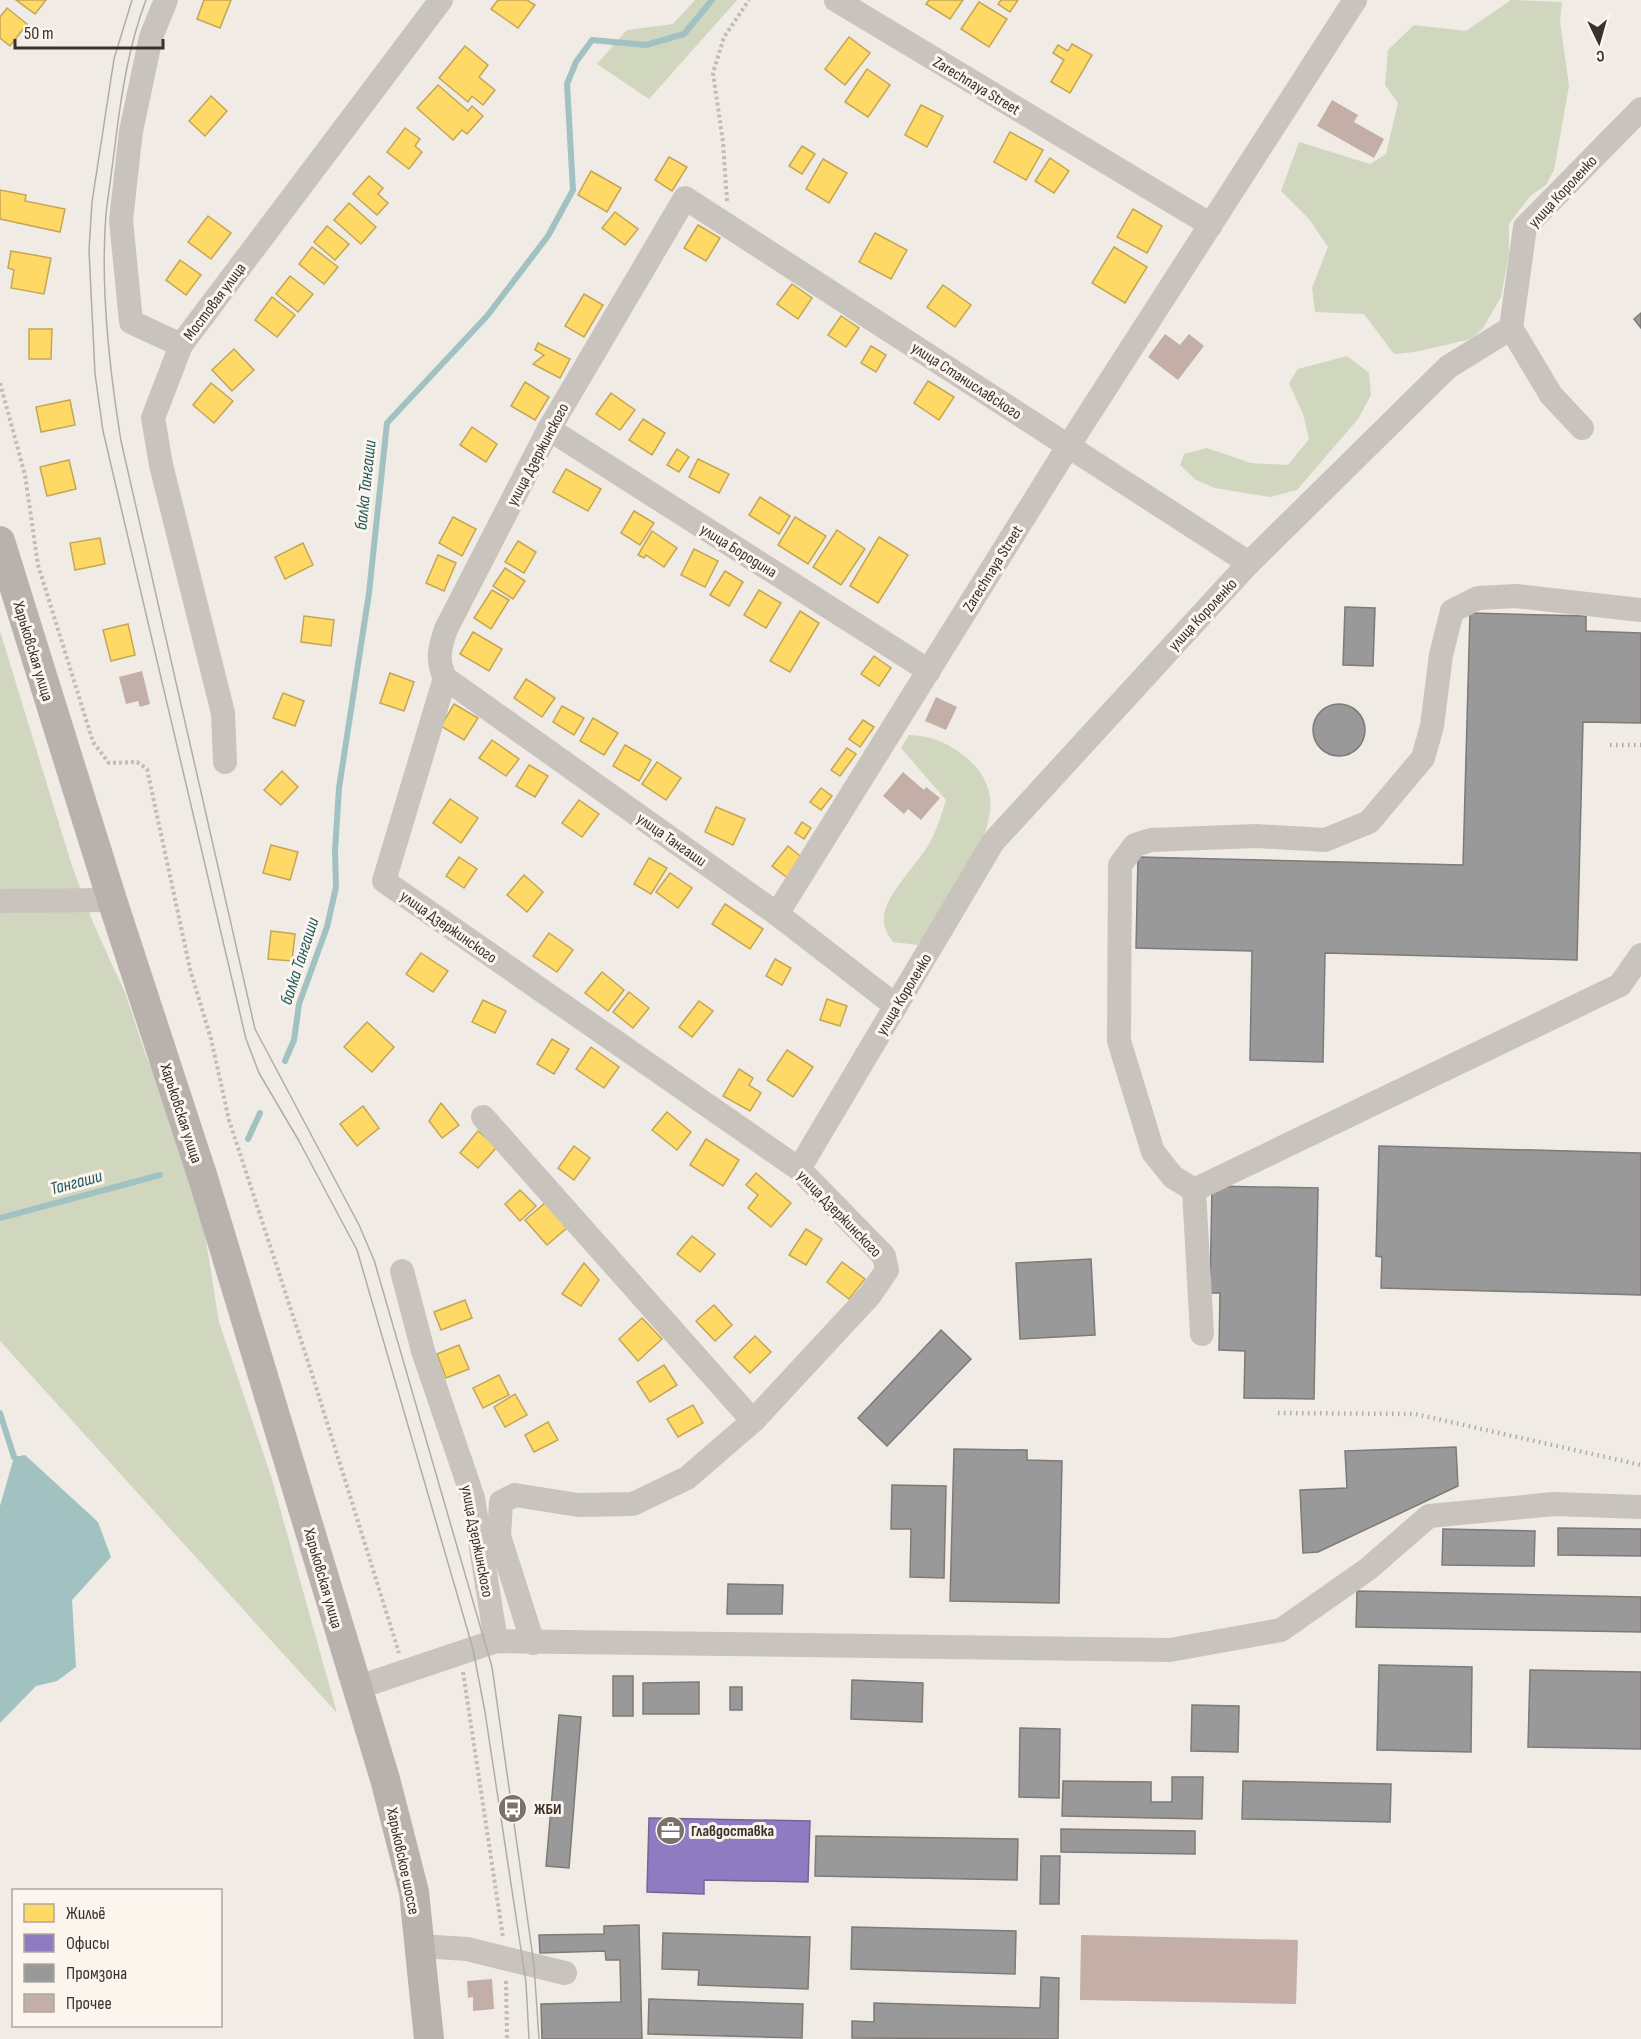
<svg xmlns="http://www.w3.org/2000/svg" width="1641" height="2039" viewBox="0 0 1641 2039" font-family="'Sofia Sans Condensed',sans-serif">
<rect width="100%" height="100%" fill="#f0ebe5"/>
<g fill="#d1d6bf">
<polygon points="695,0 737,0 649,99 597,64 627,30 673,24"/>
<polygon points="1511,0 1562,2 1560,22 1569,86 1554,170 1546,185 1530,196 1509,224 1509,254 1501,297 1483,328 1471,339 1415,352 1394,354 1364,314 1315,312 1312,288 1328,247 1309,219 1281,191 1299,142 1370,164 1386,154 1398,103 1385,85 1388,50 1414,25 1466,31"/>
<polygon points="1347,356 1369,373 1371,395 1358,419 1297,490 1270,497 1215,488 1196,480 1180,465 1184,454 1207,448 1251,463 1288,465 1309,439 1303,414 1289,383 1298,369"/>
<polygon points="0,631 72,866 94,925 126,995 146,1056 165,1100 202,1216 219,1322 271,1476 337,1713 0,1341"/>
<path d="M909,735C931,735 951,744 968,759C1011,797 983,843 958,882C945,903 932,924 918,945L893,942C887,933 883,927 884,916C885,896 918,863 929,844C937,830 941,816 946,800L901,748Z"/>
</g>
<polygon fill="#a1c2c1" points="25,1455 98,1522 111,1557 72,1600 76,1667 57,1681 36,1686 0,1723 0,1506 14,1457"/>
<g fill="#ffd966" stroke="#c4a654" stroke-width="1.5">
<polygon points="16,0 46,0 35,14"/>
<polygon points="204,0 231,0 220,28 197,19"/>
<polygon points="498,0 527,0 535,5 518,28 491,9"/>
<polygon points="929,0 963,0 950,19 926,4"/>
<polygon points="1001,0 1018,0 1010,12 998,4"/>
<polygon points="979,2 1007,19 989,47 961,29"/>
<polygon points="7,8 27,24 10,46 0,38 0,17"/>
<polygon points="849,37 870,53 845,85 825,69"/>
<polygon points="1072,44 1092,55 1070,93 1051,82 1064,60 1053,53 1058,45 1068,51"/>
<polygon points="465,46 488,65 479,77 495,90 483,105 472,96 468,102 439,78"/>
<polygon points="867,69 890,85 868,117 845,102"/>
<polygon points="438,85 468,111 472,106 483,116 467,134 462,130 453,140 417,108"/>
<polygon points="211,96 227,111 205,136 189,121"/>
<polygon points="921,105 943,116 927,147 905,135"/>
<polygon points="405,128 420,139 415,146 422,152 409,169 387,152"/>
<polygon points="1010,132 1043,150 1026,180 994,162"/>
<polygon points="802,146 815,154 802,174 789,166"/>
<polygon points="669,157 687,167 672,191 655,180"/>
<polygon points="1050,158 1069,171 1054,193 1035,181"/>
<polygon points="823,159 847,173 829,203 806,189"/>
<polygon points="591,171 621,188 607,212 578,195"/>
<polygon points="369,176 383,188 378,194 388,203 377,215 353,194"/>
<polygon points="0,190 26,195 25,201 65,209 60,232 0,219"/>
<polygon points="349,203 376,227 361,244 334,220"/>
<polygon points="1133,209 1162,226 1147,253 1117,237"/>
<polygon points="615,212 638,229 625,245 602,228"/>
<polygon points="208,216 231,233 211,259 188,242"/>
<polygon points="698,225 720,238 706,261 684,248"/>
<polygon points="327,226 349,244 335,260 314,242"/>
<polygon points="875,233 907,250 891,279 859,262"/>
<polygon points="312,247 338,267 324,284 299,264"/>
<polygon points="1114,247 1147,267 1125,303 1092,283"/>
<polygon points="11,251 51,258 44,294 11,288 14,270 8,268"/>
<polygon points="180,260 201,275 186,295 166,280"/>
<polygon points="290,276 313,294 298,312 276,294"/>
<polygon points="792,284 812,298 798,319 777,304"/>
<polygon points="943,285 971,305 955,327 927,307"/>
<polygon points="584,294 603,305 584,337 565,326"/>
<polygon points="272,297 295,315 277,337 255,320"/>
<polygon points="841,316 859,328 846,347 828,335"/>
<polygon points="29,329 52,329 51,359 29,359"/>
<polygon points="538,343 570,359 560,378 533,364 544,355 535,350"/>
<polygon points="871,346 886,355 876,372 861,363"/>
<polygon points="234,349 254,370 232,391 212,370"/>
<polygon points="928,381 954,397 939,420 914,403"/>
<polygon points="525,382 549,397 535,420 511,406"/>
<polygon points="211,383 233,401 214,423 193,405"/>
<polygon points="611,393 635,410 620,430 596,414"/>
<polygon points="70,400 75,425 41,432 36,407"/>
<polygon points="643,419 665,433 652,455 629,440"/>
<polygon points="472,427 497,444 486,462 460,445"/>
<polygon points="677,449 689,457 679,472 667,465"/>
<polygon points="698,459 729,474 719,493 689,477"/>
<polygon points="69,460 76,489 47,496 40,467"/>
<polygon points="566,469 601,489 588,511 553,492"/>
<polygon points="760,497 790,516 779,534 749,515"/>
<polygon points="634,511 654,523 640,545 621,533"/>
<polygon points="453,517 476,529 462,556 439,543"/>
<polygon points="795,517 826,536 808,564 778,545"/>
<polygon points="837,530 865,549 841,585 813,567"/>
<polygon points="652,531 677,548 664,567 646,555 644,558 638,555"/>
<polygon points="879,537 908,555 878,603 850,586"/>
<polygon points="100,538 105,564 75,570 70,543"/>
<polygon points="518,541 536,552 524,573 505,562"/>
<polygon points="303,543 313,565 285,579 275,557"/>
<polygon points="694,549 718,561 705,587 681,575"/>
<polygon points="438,555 456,563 444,591 426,583"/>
<polygon points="505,568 525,581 513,599 493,586"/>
<polygon points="725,571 743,582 729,606 710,595"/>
<polygon points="492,590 509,600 491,629 474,618"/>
<polygon points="759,590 781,603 766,628 744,615"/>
<polygon points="800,611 819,623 790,672 770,661"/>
<polygon points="304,616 334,620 331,646 301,642"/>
<polygon points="128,624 135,655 111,661 103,630"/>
<polygon points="473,632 502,649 489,671 460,654"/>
<polygon points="874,656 891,668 879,686 861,674"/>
<polygon points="390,673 414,682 404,711 380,703"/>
<polygon points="526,679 555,698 542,717 514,698"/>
<polygon points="283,693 304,701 295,726 273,718"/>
<polygon points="454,704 478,718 464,740 441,726"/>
<polygon points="562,706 584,718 574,735 553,722"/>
<polygon points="593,718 618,733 604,755 580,741"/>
<polygon points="863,720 874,727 860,747 849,739"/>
<polygon points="492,740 519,759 506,776 479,758"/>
<polygon points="625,745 651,760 639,781 613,766"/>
<polygon points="847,748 856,754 840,776 831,770"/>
<polygon points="657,762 681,778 666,800 642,784"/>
<polygon points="529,765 548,776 535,797 516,786"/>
<polygon points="282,771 298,787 281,805 264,790"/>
<polygon points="821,788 832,796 821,810 810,802"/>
<polygon points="450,799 478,818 461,843 433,823"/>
<polygon points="579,800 599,814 582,837 562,823"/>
<polygon points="716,807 745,819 733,845 705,832"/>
<polygon points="802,822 811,828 804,839 795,833"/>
<polygon points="271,845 298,852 290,880 263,873"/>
<polygon points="788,846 805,860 789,879 772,866"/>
<polygon points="459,857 477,869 464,888 446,876"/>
<polygon points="649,858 667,868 651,894 634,884"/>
<polygon points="670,873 692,888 678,908 656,892"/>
<polygon points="524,875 543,892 527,912 507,895"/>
<polygon points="725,904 763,929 750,949 712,924"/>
<polygon points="271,931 295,934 292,961 268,959"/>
<polygon points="549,933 573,950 557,972 533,956"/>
<polygon points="421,953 448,971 433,992 406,974"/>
<polygon points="775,959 791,968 782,985 766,976"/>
<polygon points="602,972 624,990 608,1011 585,993"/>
<polygon points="629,992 649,1008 633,1028 613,1012"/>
<polygon points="827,999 847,1006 840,1026 820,1020"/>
<polygon points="483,1000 506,1011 495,1033 472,1022"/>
<polygon points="699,1001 713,1011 692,1037 679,1027"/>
<polygon points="367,1022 394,1047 372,1072 344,1047"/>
<polygon points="552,1039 569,1049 554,1074 537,1064"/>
<polygon points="591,1047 619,1067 604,1088 576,1069"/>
<polygon points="787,1050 813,1067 793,1097 767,1080"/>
<polygon points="739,1069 753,1078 749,1085 761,1093 750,1111 723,1096"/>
<polygon points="441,1103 459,1125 442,1138 429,1121"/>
<polygon points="363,1106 379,1128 357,1146 340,1124"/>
<polygon points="667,1112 691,1132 677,1150 652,1130"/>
<polygon points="478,1131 497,1147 478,1168 460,1153"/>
<polygon points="706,1139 739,1160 723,1186 690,1165"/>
<polygon points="574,1146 590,1158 574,1180 558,1168"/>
<polygon points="756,1173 791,1203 771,1227 748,1208 758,1195 746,1185"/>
<polygon points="520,1190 536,1206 520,1221 505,1204"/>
<polygon points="545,1203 567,1228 547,1245 525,1220"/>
<polygon points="806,1229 822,1239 806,1265 789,1255"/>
<polygon points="692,1236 715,1254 700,1272 677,1254"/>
<polygon points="842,1262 865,1279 849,1299 827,1282"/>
<polygon points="584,1263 599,1280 581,1306 562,1294"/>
<polygon points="465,1300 472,1318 441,1330 434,1312"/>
<polygon points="714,1305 732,1325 715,1341 696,1321"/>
<polygon points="642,1318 662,1339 638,1361 619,1339"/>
<polygon points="755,1336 771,1352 750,1373 734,1357"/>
<polygon points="459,1345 469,1369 446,1378 437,1354"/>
<polygon points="664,1365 677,1385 650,1402 637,1382"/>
<polygon points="499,1375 509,1395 483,1408 473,1388"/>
<polygon points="515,1394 527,1415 505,1427 494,1407"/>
<polygon points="693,1405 703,1423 678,1437 667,1419"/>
<polygon points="548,1422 558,1440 534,1452 525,1435"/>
</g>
<polygon fill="#8e7cc3" stroke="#756595" stroke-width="1.5" points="649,1818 810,1821 808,1882 704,1880 704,1894 647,1892"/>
<g fill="#999" stroke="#7d7a78" stroke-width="1.5">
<polygon points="1641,313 1641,328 1634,319"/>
<polygon points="1345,607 1375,608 1373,666 1343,665"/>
<polygon points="1470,613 1586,616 1586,631 1641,633 1641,723 1583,722 1577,960 1325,953 1323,1062 1250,1060 1252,951 1136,948 1138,857 1463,865"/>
<circle cx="1339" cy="730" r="26"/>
<polygon points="1379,1146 1641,1153 1641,1295 1381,1288 1382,1257 1376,1256"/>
<polygon points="1212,1186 1318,1188 1314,1399 1244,1398 1245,1351 1219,1350 1220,1293 1210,1293"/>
<polygon points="1091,1259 1095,1335 1020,1339 1016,1263"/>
<polygon points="941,1330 971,1359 887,1446 858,1418"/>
<polygon points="1456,1447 1458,1486 1318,1552 1303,1553 1300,1490 1347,1488 1345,1451"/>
<polygon points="954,1449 1027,1450 1027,1460 1062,1461 1059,1603 950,1601"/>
<polygon points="892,1485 946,1486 944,1578 910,1577 911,1529 891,1529"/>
<polygon points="1558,1528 1641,1529 1641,1556 1558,1555"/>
<polygon points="1443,1529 1535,1531 1534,1566 1442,1565"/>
<polygon points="728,1584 783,1585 782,1614 727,1614"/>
<polygon points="1357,1591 1641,1597 1641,1632 1356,1627"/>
<polygon points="1379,1665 1472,1667 1471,1752 1377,1750"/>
<polygon points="1530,1670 1641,1672 1641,1749 1528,1747"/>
<rect x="613" y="1676" width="20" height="40"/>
<polygon points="852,1680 923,1683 922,1722 851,1719"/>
<polygon points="699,1682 699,1714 643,1714 643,1683"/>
<rect x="730" y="1687" width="12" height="23"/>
<polygon points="1192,1705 1239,1706 1238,1752 1191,1751"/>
<polygon points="559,1715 581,1717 569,1868 546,1866"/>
<polygon points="1020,1728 1060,1729 1059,1798 1019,1797"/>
<polygon points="1172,1777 1203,1777 1202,1819 1062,1816 1063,1781 1151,1782 1151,1802 1172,1802"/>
<polygon points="1243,1781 1391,1784 1390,1822 1242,1819"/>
<polygon points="1061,1829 1195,1831 1195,1854 1061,1852"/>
<polygon points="816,1836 1018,1839 1017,1880 815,1876"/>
<polygon points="1041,1856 1060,1856 1059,1904 1040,1904"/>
<polygon points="639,1925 642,2039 542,2039 541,2004 621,2002 620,1960 606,1960 605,1951 540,1953 539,1935 604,1934 604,1926"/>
<polygon points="852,1927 1016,1931 1015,1974 851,1969"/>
<polygon points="663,1933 810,1937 808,1989 698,1985 699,1970 662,1969"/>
<polygon points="1041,1977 1059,1978 1058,2039 852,2038 852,2021 874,2022 874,2003 1040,2008"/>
<polygon points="649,1999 803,2004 802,2038 648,2034"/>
</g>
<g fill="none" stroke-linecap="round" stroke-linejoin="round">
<g stroke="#a1c2c1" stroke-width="6">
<polyline points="285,1061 294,1040 299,1004 327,927 336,887 335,851 339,788 369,593 387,423 487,316 548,236 573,190 567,84 576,62 592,40 646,45 684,34 712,0"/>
<polyline points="248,1139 260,1113"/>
<polyline points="0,1218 160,1175"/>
<polyline points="0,1413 14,1457"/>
</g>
</g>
<g fill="#c3afa7">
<polygon points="1332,100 1358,115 1354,122 1384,139 1374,158 1317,126"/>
<polygon points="1165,334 1180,345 1189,334 1204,346 1178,380 1148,357"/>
<polygon points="142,671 150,704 140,707 138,701 126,704 119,677"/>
<polygon points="936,697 957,707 946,730 925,721"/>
<polygon points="903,772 924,790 926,787 940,798 921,820 908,809 904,814 883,796"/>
<polygon points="1081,1935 1298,1940 1296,2004 1080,2000"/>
<polygon points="492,1979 494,2009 473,2011 473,1997 468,1998 467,1981"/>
</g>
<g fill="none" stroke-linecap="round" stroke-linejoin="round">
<g stroke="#c2bbb6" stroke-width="4" stroke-dasharray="3 3" stroke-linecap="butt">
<polyline points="727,201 723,142 713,73 724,37 749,0"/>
<polyline points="0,383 25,475 38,565 93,742 109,763 137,762 147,769 190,969 211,1039 229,1120 311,1371 399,1653"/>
<polyline points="463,1672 503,1937"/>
<polyline points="506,1981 507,2039"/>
</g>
<g stroke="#c9c3be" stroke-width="24">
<polyline points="166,0 151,37 131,131 121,220 131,322 181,345"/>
<polyline points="836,0 1211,225"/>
<polyline points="1511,328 1551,395 1582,428"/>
<polyline points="549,429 929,671"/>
<polyline points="445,678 777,914 896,1006"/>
<polyline points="225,762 223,713 161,465 153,418 181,345 441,0"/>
<polyline points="0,901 112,900"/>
<polyline points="777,914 1069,445 1355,0"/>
<polyline points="483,1117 753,1421"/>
<polyline points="799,1169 993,842 1249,563 1448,367 1511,328 1525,227 1641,109"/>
<polyline points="1194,1190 1173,1177 1153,1152 1119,1041 1120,865 1135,845 1151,840 1256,836 1325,840 1369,822 1423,758 1432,726 1441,655 1452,611 1478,598 1516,596 1641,610"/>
<polyline points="402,1271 423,1351 473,1498 496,1641"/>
<polyline points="1202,1334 1194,1190 1620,985 1641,955"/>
<path d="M533,1643L499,1536L501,1502L515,1495L578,1505L633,1504L687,1478L753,1421L870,1295L887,1270L884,1256L799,1169L384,881L445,678C436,659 440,647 446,629L549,429L685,198L1249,563"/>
<polyline points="356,1688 496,1641 1170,1650 1281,1630 1368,1569 1429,1516 1554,1504 1641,1507"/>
<polyline points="420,1946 467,1949 565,1973"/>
</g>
<polyline stroke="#b8b1ad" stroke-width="30" points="0,541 112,900 204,1181 385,1779 414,1892 429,2039"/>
<g stroke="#b1aca8" stroke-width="1.5">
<polyline points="132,0 114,59 92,202 89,250 95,374 103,431 246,1039 259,1073 299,1141 357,1250 473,1649 485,1712 526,1983 529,2039"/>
<path d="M146,0C129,45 122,90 116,137C113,163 109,188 106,214C100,288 109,367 121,441L255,1029L359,1225L374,1260L492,1667L534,1965L539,2039"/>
</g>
<g stroke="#b1aca8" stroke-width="4.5" stroke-dasharray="1.5 4.5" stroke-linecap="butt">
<polyline points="1610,745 1641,745"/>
<polyline points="1278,1413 1415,1414 1641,1465"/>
</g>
</g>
<defs>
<symbol id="bus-disc" viewBox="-11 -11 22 22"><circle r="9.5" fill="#7a716c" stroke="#fbf5ee"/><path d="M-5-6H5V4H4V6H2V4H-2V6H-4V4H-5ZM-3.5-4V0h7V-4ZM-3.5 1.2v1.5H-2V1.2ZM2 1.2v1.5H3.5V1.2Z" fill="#fff"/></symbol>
<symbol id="office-disc" viewBox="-11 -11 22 22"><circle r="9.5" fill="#7a716c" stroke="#fbf5ee"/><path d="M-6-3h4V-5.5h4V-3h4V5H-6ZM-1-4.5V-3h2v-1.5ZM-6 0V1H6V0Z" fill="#fff"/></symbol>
</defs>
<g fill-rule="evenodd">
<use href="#bus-disc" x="496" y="1792" width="33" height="33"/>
<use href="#office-disc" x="654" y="1814" width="33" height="33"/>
</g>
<g text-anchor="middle" stroke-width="6" stroke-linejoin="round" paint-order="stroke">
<g font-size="16" fill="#3b302b" stroke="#fbf5ee">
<text transform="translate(977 85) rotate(31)" y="6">Zarechnaya Street</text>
<text transform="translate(1562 191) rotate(-47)" y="6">улица Короленко</text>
<text transform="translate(214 301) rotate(-53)" y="6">Мостовая улица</text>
<text transform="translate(967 380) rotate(33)" y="6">улица Станиславского</text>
<text transform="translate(537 454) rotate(-62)" y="6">улица Дзержинского</text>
<text transform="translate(739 550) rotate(32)" y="6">улица Бородина</text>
<text transform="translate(992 568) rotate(-58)" y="6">Zarechnaya Street</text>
<text transform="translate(1202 614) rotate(-47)" y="6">улица Короленко</text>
<text transform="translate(34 651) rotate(73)" y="6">Харьковская улица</text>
<text transform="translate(672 839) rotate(35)" y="6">улица Тангаши</text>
<text transform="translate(449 926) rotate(35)" y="6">улица Дзержинского</text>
<text transform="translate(903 994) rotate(-59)" y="6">улица Короленко</text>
<text transform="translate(182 1113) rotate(72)" y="6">Харьковская улица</text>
<text transform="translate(840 1213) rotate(46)" y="6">улица Дзержинского</text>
<text transform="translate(478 1541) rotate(79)" y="6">улица Дзержинского</text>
<text transform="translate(324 1578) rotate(74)" y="6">Харьковская улица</text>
<text transform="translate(404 1861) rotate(78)" y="6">Харьковское шоссе</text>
</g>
<g font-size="16" font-weight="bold" fill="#3b302b" stroke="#fbf5ee" text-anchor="start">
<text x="534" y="1814">ЖБИ</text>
<text x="691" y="1836">Главдоставка</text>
</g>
<g font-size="18" font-style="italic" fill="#1f5a5e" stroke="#fbf5ee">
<text transform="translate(365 485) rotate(-84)" y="6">балка Тангаши</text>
<text transform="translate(299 961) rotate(-72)" y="6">балка Тангаши</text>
<text transform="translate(76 1182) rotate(-15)" y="6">Тангаши</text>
</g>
</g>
<rect x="12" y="1889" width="210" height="138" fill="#fbf5ee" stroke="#aea6a0" stroke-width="1.5"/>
<rect x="24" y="1904" width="30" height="18" fill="#ffd966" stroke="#aea6a0" stroke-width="1.5"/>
<text x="66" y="1919" font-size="18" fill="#3b302b">Жильё</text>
<rect x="24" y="1934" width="30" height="18" fill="#8e7cc3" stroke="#aea6a0" stroke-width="1.5"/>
<text x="66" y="1949" font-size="18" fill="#3b302b">Офисы</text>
<rect x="24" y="1964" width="30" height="18" fill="#999999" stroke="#aea6a0" stroke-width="1.5"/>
<text x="66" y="1979" font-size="18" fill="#3b302b">Промзона</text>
<rect x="24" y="1994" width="30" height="18" fill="#c3afa7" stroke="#aea6a0" stroke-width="1.5"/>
<text x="66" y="2009" font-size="18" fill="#3b302b">Прочее</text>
<g transform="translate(1599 42) rotate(175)" stroke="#fbf5ee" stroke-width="4.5" paint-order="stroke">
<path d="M0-4.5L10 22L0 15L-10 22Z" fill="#3b302b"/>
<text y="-9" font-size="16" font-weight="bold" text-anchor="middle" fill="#3b302b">С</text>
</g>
<path d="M15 39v9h148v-9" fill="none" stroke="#3b302b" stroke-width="3"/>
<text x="24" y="39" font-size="18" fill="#3b302b" stroke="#fbf5ee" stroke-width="4.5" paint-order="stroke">50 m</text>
</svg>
